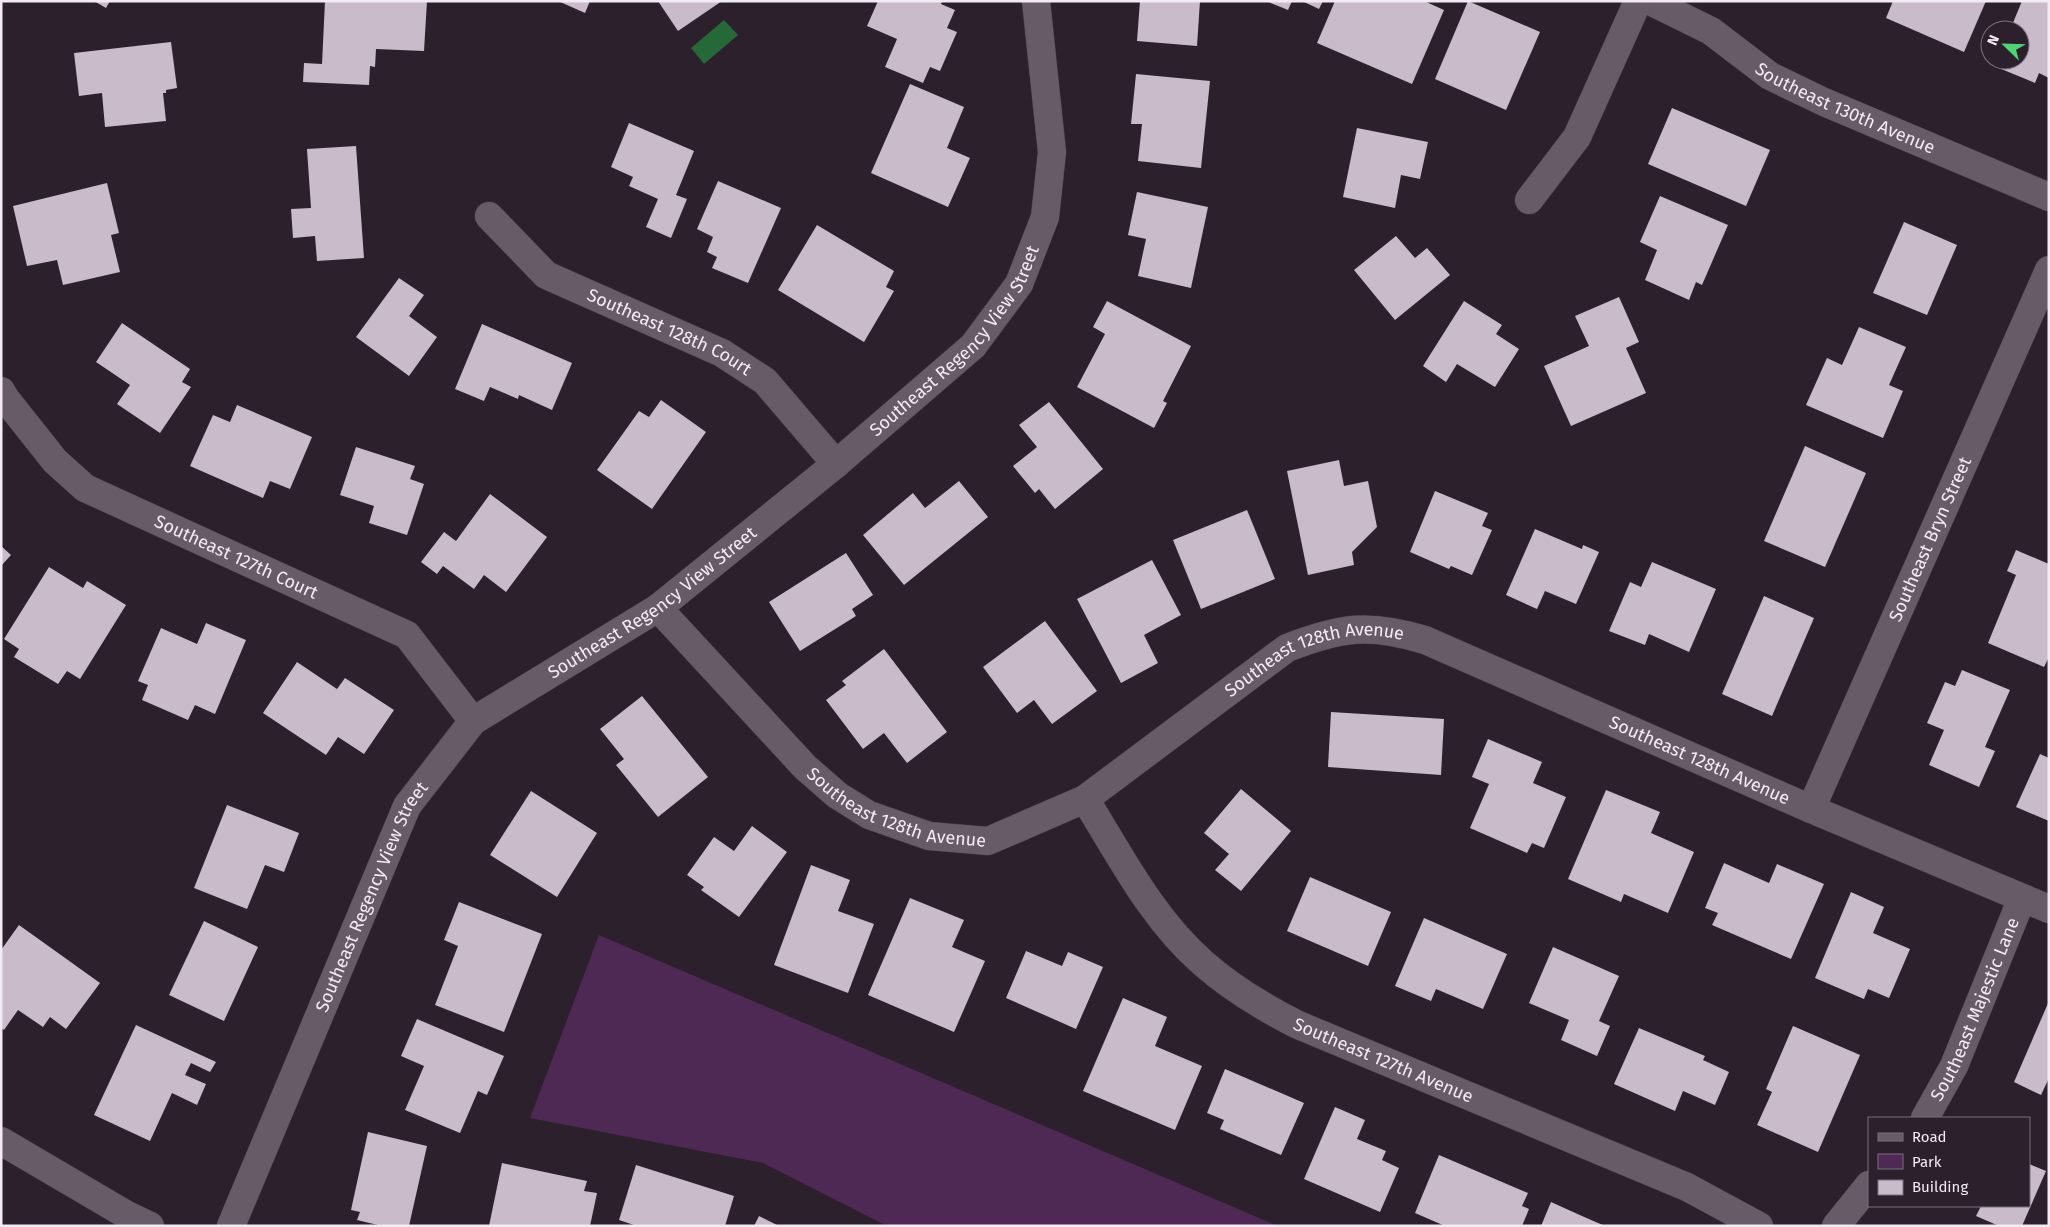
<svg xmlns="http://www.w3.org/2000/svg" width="2050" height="1227" viewBox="0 0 2050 1227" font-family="'Fira Sans',sans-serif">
<rect width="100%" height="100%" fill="#2b202c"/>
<polygon fill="#4e2954" points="599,935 1278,1226 887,1226 763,1163 530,1118"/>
<polygon fill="#266938" points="724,20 738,35 704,64 691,48"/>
<g fill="#c9bbca">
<polygon points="94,1 110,1 106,8"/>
<polygon points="325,1 427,1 424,51 376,49 375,67 370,66 369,85 303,82 304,63 322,64"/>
<polygon points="558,1 590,1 585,13"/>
<polygon points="658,1 722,1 678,31"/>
<polygon points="878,1 942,1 941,4 955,10 947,28 957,32 940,71 930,67 923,83 885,67 897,39 867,26"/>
<polygon points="1140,1 1200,1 1197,46 1137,41"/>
<polygon points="1266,1 1292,1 1288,10"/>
<polygon points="1302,1 1323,1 1319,9"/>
<polygon points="1335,1 1424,1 1444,10 1412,84 1317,43"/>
<polygon points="1468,1 1540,32 1506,110 1435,79"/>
<polygon points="1893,1 1986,1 1964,52 1886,18"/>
<polygon points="2022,1 2049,1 2049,78 2039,73 2035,83 1994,66 1997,60 2020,60 2020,30 2010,30"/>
<polygon points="171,42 177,88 166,90 166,93 163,93 166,121 105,127 102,93 79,96 74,53"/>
<polygon points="1136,74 1210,81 1201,168 1138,161 1142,124 1131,124"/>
<polygon points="910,84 964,107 947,148 970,158 948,207 871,173"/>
<polygon points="1672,108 1770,150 1746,206 1648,164"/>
<polygon points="629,123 694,151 676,195 687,199 671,238 646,227 658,199 629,186 633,177 611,167"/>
<polygon points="1357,128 1428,142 1420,179 1401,175 1395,208 1343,197"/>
<polygon points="356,146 364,258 317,261 315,236 293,238 291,209 311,208 307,149"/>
<polygon points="718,181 781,208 748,283 712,268 717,257 707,252 713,237 697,229"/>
<polygon points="107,183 119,233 111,235 120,272 63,285 57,260 27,266 13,206"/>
<polygon points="1137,192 1208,207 1191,288 1138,276 1146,239 1128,235"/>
<polygon points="1660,196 1728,225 1702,285 1696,282 1689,300 1645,280 1657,250 1640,242"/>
<polygon points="1904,222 1957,245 1927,315 1873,293"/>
<polygon points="817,225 894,271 886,287 894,291 864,342 778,290"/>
<polygon points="1396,236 1415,258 1427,248 1450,275 1395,320 1354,270"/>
<polygon points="399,278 424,295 409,316 437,337 409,376 356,337"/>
<polygon points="1619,297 1639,342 1626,348 1646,393 1571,426 1544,366 1589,346 1575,316"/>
<polygon points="1107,301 1191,346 1163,401 1167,403 1154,428 1077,387 1105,334 1093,327"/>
<polygon points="1464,301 1502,325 1496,334 1519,349 1495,387 1457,364 1446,382 1423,366"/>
<polygon points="122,323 190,369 182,382 191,387 160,433 117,404 130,385 96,362"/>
<polygon points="482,324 572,363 552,410 519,395 518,399 490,387 484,401 455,389"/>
<polygon points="1859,327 1906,347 1889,385 1903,391 1883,438 1806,405 1827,358 1842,365"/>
<polygon points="661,400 706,432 652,509 597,470 639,411 649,417"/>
<polygon points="1049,402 1103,469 1055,509 1039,489 1035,493 1013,466 1037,447 1019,425"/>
<polygon points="237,405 312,437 290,489 270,481 263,498 190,466 213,415 230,422"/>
<polygon points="1805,446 1866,473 1825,567 1764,541"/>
<polygon points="356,447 415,466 410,479 424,484 407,535 369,523 374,506 340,495"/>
<polygon points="1339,460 1344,486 1368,481 1377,527 1352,552 1354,565 1308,575 1287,471"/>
<polygon points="959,481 988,517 904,585 863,535 913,493 925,508"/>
<polygon points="1435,491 1488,513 1482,526 1492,530 1472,575 1451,566 1449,569 1410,552"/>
<polygon points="490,494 547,537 506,592 484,575 474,589 443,566 437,574 421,562 444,532 456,541"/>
<polygon points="1247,510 1275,579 1201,609 1173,540"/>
<polygon points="1535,529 1582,549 1583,545 1599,552 1576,604 1545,591 1537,609 1506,595"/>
<polygon points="1,546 11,555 1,566"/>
<polygon points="2016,550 2049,564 2049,657 2044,667 1988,643 2016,575 2007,571"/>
<polygon points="846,553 873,595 852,609 856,616 800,651 769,602"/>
<polygon points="1152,560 1181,615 1144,635 1158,663 1121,683 1077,599"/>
<polygon points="1652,562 1716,589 1689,652 1649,634 1645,645 1609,631 1630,582 1641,587"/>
<polygon points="49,567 83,588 87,581 126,605 80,679 67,671 58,684 14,657 19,649 4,639"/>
<polygon points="1764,596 1814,618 1772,716 1722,694"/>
<polygon points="1045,621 1097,691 1052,724 1034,700 1017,713 983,667"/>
<polygon points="206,623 246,640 215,714 195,705 188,720 142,700 148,685 138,681 161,628 197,644"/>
<polygon points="884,649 947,732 907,763 884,733 863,749 826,700 846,685 842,681"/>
<polygon points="297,662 337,689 345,678 394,710 364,754 338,737 326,755 263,713"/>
<polygon points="1962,670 2010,690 1985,747 1995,751 1979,787 1929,765 1944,730 1927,723 1945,682 1955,686"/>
<polygon points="642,696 708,777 658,817 616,765 624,759 600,729"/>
<polygon points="1331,712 1444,719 1441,775 1328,767"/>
<polygon points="1488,739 1542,762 1533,783 1566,797 1544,848 1532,843 1527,853 1470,828 1489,784 1472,777"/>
<polygon points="2040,754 2049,758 2049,821 2016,807"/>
<polygon points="1241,789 1291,831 1241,891 1215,870 1229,854 1204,833"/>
<polygon points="1606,790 1660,812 1651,833 1694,852 1668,913 1624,894 1621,902 1568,879"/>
<polygon points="531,791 597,833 557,897 490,855"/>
<polygon points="227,805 299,833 284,872 265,865 247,909 194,888"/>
<polygon points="752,826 787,852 739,917 701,890 704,887 687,875 714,837 734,851"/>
<polygon points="1724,863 1769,883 1777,864 1824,884 1791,959 1712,925 1718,913 1705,908"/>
<polygon points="811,865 850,880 838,911 874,924 848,993 774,965"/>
<polygon points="1310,877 1391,912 1368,966 1287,931"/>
<polygon points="1851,892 1884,907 1873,933 1910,949 1889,998 1868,989 1864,999 1815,978"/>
<polygon points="910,898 964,920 952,947 985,961 954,1032 868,995"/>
<polygon points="459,902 542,934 504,1032 435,1005 458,946 444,940"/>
<polygon points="1424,918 1507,954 1483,1009 1436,989 1431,1001 1395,986"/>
<polygon points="204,921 258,947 224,1021 169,995"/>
<polygon points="19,925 100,983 66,1029 50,1017 43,1027 18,1010 4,1030 1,1028 1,950"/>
<polygon points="1553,947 1619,976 1599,1021 1610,1026 1597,1056 1561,1040 1569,1020 1529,1003"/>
<polygon points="1026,951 1062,966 1068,952 1103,967 1076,1029 1006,998"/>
<polygon points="1123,998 1167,1017 1155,1046 1202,1066 1175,1130 1083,1091"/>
<polygon points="2049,1001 2049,1078 2041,1095 2014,1082"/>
<polygon points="417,1019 504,1056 487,1095 478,1091 460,1133 405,1110 424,1066 401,1056"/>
<polygon points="136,1025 216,1062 210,1072 191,1063 185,1075 206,1084 197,1105 172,1093 150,1141 94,1115"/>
<polygon points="1793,1026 1860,1055 1818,1152 1757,1125 1772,1092 1766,1089"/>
<polygon points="1639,1028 1705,1056 1703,1060 1729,1072 1715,1105 1683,1091 1675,1111 1614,1084"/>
<polygon points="1225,1069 1304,1103 1281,1155 1220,1129 1224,1120 1207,1113"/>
<polygon points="1335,1107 1365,1120 1357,1139 1386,1151 1382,1160 1399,1168 1380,1212 1304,1179"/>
<polygon points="368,1132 427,1146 409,1226 382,1226 357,1220 360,1212 351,1210"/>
<polygon points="1439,1155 1528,1193 1522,1206 1529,1209 1522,1226 1445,1226 1415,1213"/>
<polygon points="502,1163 587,1181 584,1191 597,1193 590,1226 489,1226"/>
<polygon points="2029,1164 2046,1171 2022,1226 1999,1226 1976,1216 1981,1206 2029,1206"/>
<polygon points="636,1165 734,1196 725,1226 637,1226 619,1220"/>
<polygon points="1551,1202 1582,1216 1605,1226 1541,1226"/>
<polygon points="759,1216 779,1226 754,1226"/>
</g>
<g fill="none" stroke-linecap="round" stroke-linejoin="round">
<defs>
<g id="minor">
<path id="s1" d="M1650,1L1711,31L1770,76L1824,102L2049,197"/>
<polyline points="1529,200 1577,137 1638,1"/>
<path id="s2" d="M489,216L546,275L722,353L765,381L836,464"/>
<path id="s3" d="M1,391L5,398L55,461L85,488L407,635L473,721"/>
<path id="s4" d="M658,608L805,767L837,795L869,815L929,836L988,841L1085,799L1287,648C1341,627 1369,623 1425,640L1811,809L2049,909"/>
<path id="s5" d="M1085,799C1120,855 1152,919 1203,963C1231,988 1263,1007 1296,1024L1687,1187L1759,1226"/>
<path id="s6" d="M1811,809L2049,270"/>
<path id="s7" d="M1925,1118L1954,1066L2022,898"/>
<polyline points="1,1141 127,1215 150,1226"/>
<path id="s8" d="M231,1226L407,806L473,721L658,608L836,464L973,346L1019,284L1045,217L1052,152L1036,1"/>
<polyline points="1836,1226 1869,1185"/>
</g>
</defs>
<use href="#minor" stroke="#443c45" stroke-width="29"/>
<use href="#minor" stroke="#675b68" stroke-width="28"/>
</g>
<g text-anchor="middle" stroke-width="5" stroke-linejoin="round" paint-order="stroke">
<g font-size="18" fill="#f2ebf3" stroke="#2b202c">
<text dy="6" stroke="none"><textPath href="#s1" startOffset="224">Southeast 130th Avenue</textPath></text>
<text dy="6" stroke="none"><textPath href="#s2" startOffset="218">Southeast 128th Court</textPath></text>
<text dy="6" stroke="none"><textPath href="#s8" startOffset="1182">Southeast Regency View Street</textPath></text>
<text dy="6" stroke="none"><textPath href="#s6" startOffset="295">Southeast Bryn Street</textPath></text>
<text dy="6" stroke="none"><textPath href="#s3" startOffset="295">Southeast 127th Court</textPath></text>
<text dy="6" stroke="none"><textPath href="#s8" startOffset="778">Southeast Regency View Street</textPath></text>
<text dy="6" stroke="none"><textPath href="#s4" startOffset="800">Southeast 128th Avenue</textPath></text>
<text dy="6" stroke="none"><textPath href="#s4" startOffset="1219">Southeast 128th Avenue</textPath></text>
<text dy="6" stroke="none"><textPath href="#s4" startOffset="320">Southeast 128th Avenue</textPath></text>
<text dy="6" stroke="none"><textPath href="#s8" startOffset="358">Southeast Regency View Street</textPath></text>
<text dy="6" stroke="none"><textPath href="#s7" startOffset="120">Southeast Majestic Lane</textPath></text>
<text dy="6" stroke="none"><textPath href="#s5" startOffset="409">Southeast 127th Avenue</textPath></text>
</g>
</g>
<rect width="2050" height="1227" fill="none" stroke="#f2ebf3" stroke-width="5"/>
<rect x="1868" y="1117" width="162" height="90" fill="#2b202c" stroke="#7b717c"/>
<rect x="1878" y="1133" width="25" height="8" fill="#675b68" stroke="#7b717c"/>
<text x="1912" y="1142" font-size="15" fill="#f2ebf3">Road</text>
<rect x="1878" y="1154" width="25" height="15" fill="#4e2954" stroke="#7b717c"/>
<text x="1912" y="1167" font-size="15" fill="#f2ebf3">Park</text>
<rect x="1878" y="1180" width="25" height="15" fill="#c9bbca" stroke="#7b717c"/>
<text x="1912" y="1192" font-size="15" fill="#f2ebf3">Building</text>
<g transform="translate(2005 45) rotate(293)"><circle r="24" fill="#2b202c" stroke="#7b717c"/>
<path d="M0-4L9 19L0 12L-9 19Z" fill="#4ed675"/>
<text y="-8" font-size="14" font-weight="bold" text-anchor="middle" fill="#f2ebf3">N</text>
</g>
</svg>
